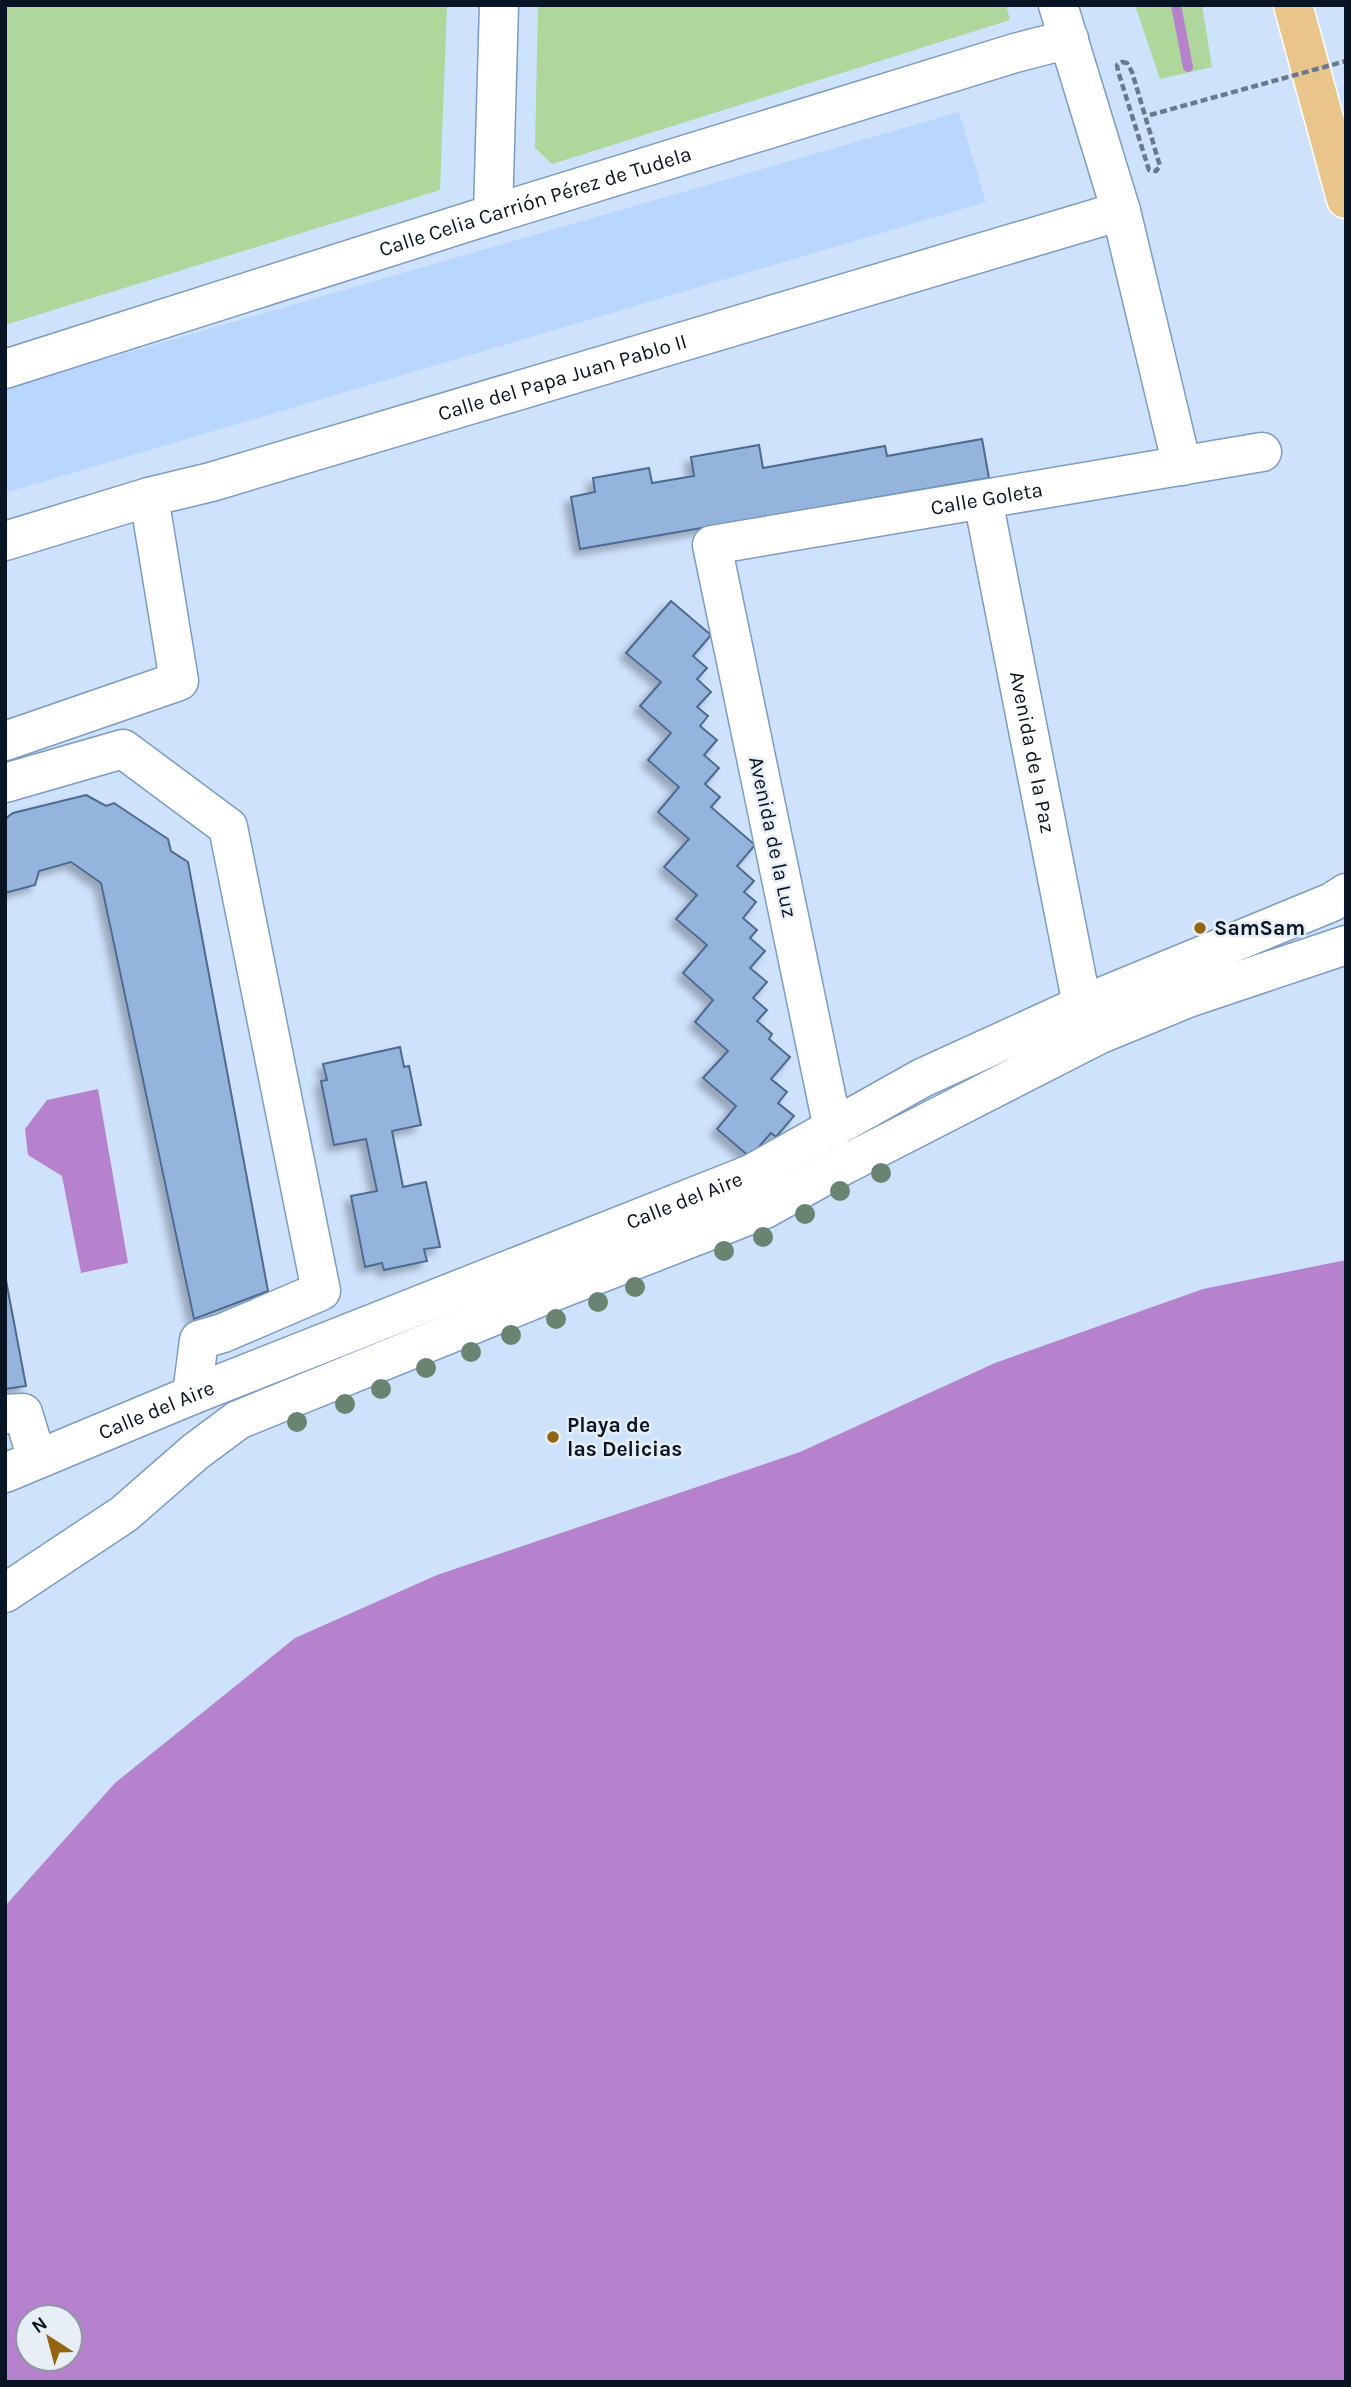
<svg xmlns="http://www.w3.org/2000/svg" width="1351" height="2387" viewBox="0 0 1351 2387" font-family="Karla,sans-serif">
<defs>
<filter id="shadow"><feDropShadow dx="-6" dy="6" stdDeviation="3.5" flood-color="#0004"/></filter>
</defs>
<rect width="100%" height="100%" fill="#cee2fc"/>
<polygon fill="#b9d7fe" points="959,112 986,202 5,493 5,388"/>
<g fill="#afd69b">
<polygon points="5,5 447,5 440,190 5,325"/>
<polygon points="538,5 1006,5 1010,20 552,164 535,148"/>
<polygon points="1135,5 1202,5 1212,67 1160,79"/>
</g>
<g fill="#b681cd" fill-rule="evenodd">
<polygon points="98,1089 128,1263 81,1273 62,1176 28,1155 25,1129 47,1100"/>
<path d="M1346,1260V2382H5V1906L115,1783L295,1638L437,1575L800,1452L995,1363L1203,1289ZM28,2317H70V2359H28Z"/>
</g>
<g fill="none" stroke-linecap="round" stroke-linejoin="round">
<polyline stroke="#b681cd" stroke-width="10" points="1176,5 1188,67"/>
</g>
<g fill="#94b4dd" stroke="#4d6a8f" stroke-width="2" filter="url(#shadow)">
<polygon points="982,439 989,478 580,549 571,497 595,492 593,478 649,468 652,483 694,476 691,457 759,445 763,468 885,446 887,456"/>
<polygon points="671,601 711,635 693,656 707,668 697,679 711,692 697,707 708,716 700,726 717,740 704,755 719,768 705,784 720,797 711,807 755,845 737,866 754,881 744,892 756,902 743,918 757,930 750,938 765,951 750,968 767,982 753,998 767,1010 757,1021 772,1034 769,1039 790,1057 771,1079 787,1092 778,1103 794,1116 776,1137 771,1133 750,1157 717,1129 736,1106 703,1078 728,1051 695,1022 713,1000 683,973 707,945 676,919 697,895 664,867 689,839 658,812 679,787 648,760 671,733 640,706 661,682 626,653"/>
<polygon points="86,795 106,806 114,803 168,839 171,851 188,862 268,1291 194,1319 101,883 71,862 39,871 35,885 5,893 5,819 13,813"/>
<polygon points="400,1047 404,1067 409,1066 421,1125 392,1131 403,1187 426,1182 440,1247 424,1249 427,1261 384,1270 382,1263 365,1267 351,1196 377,1191 366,1139 334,1145 321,1081 327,1080 323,1064"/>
<polygon points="5,1275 26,1386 5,1389"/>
</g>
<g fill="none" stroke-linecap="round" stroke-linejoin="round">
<defs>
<g id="minor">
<polyline points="1058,5 1121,211 1182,466"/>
<polyline points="493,214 499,5"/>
<path id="s1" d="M5,369L493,214L1015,53L1069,39"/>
<path id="s2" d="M983,500L1082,1005"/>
<path id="s3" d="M5,541L149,497L211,482L1121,211"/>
<polyline points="5,741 179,681 149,497"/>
<polyline points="5,783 123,749 228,827 321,1291 223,1333 199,1340 192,1395"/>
<path id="s4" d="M833,1129L712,545L1262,452"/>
<polyline points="5,1414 23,1413 37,1459"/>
<path id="s5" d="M5,1473L192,1395L751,1174L922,1078L1082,1005L1332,902L1346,893"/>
<polyline points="5,1593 124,1514 195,1452 238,1420 560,1289 765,1209 844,1165 1098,1035 1188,998 1346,945"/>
</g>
<polyline id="major" points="1293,5 1346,199"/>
</defs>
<use href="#minor" stroke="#7d9cc4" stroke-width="41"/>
<use href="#major" stroke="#fff" stroke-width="41"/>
<polygon stroke="#6a7a8e" stroke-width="4.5" stroke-dasharray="7 3.5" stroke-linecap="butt" points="1122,62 1127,63 1132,72 1160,166 1156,171 1149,170 1118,71 1117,65"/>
<use href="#minor" stroke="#fff" stroke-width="38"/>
<use href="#major" stroke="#eac58b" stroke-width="38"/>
<polyline stroke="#6a7a8e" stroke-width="4.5" stroke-dasharray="7 3.5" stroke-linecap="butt" points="1150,115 1346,61"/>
</g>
<g fill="#698471">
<circle cx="881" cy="1173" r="10"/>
<circle cx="840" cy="1191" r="10"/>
<circle cx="805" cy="1214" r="10"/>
<circle cx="763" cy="1237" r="10"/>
<circle cx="724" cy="1251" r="10"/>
<circle cx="635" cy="1287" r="10"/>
<circle cx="598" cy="1302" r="10"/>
<circle cx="556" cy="1319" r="10"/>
<circle cx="511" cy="1335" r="10"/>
<circle cx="471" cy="1352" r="10"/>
<circle cx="426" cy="1368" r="10"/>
<circle cx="381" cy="1389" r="10"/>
<circle cx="345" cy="1404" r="10"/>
<circle cx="297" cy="1422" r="10"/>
</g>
<g fill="#936512" stroke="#e7eef6" stroke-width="2.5">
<circle cx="1200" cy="928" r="7"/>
<circle cx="553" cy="1437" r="7"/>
</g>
<g text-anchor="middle" stroke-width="5" stroke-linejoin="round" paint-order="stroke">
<g font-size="21" fill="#091524" stroke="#e7eef6">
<text dy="7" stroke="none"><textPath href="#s1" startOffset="556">Calle Celia Carrión Pérez de Tudela</textPath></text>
<text dy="7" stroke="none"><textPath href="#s3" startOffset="581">Calle del Papa Juan Pablo II</textPath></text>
<text dy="7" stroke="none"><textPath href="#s4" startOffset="875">Calle Goleta</textPath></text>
<text dy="7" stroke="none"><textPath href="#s2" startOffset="257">Avenida de la Paz</textPath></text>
<text transform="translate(773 837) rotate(78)" y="7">Avenida de la Luz</text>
<text dy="7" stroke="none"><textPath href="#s5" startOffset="732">Calle del Aire</textPath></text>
<text dy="7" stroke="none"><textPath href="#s5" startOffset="164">Calle del Aire</textPath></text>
</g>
<g font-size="21" font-weight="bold" fill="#091524" stroke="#e7eef6" text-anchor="start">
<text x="1214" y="935">SamSam</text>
<text x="567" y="1432">Playa de<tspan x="567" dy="24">las Delicias</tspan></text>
</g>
</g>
<rect width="1351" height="2387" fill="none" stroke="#091524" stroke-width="14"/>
<g transform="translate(49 2338) rotate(324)"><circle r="33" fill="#e7eef6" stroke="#8e97a2" stroke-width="2"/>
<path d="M0-5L12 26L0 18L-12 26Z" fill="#936512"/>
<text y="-10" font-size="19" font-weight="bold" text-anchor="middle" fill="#091524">N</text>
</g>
</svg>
